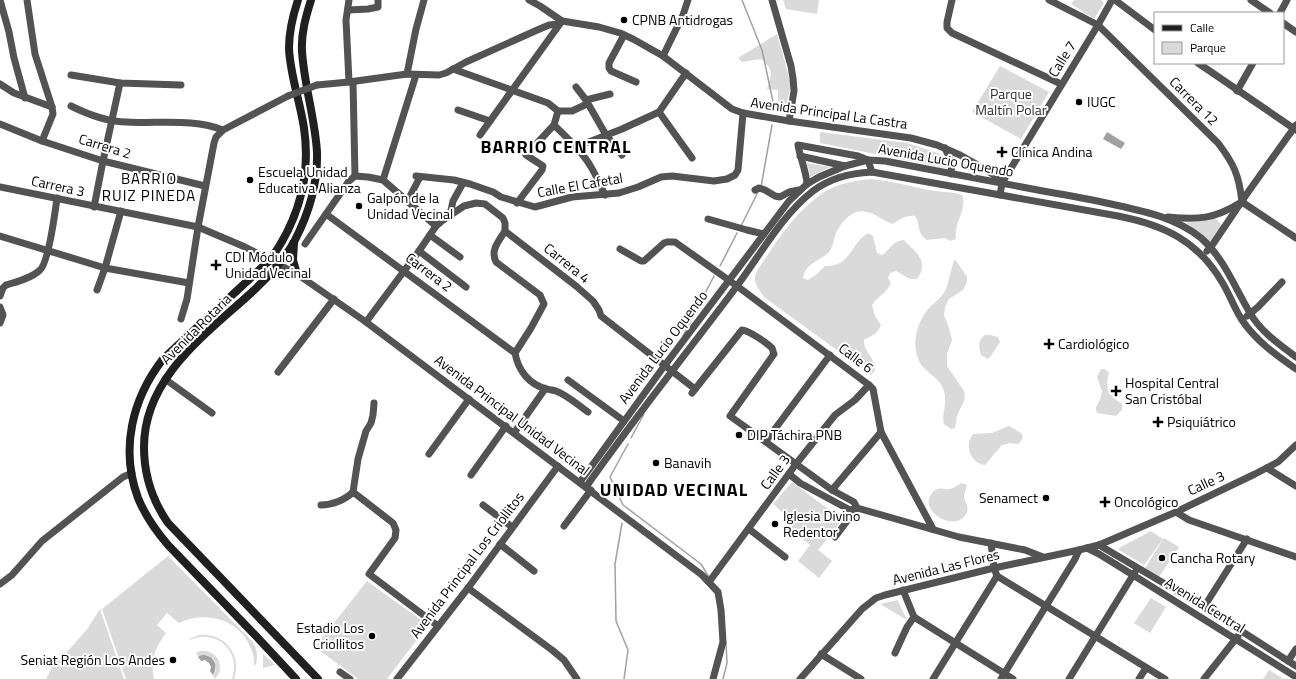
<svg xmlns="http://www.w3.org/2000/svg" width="1296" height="679" viewBox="0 0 1296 679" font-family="'Titillium Web',sans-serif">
<rect width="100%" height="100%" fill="#fff"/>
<g fill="#dadada">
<polygon points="783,0 819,0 817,14 786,9"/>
<polygon points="1074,0 1101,0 1104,3 1094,19 1071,4"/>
<path d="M777,34L791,84L785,112L778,111V90L767,89C772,73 774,70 761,59L742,62L738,58Z"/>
<polygon points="1000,66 1049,92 1021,139 972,112"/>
<polygon points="820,132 907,143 938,153 945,157 947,161 946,168 820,143"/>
<polygon points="806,163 831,167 810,177 809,170"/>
<path d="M871,179C892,181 913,187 935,191C944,192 954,192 962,195C968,210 953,223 956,239L950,241L945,238L927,240C916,232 921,226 915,216C906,215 900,219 893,224C883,221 877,214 867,212C852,208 840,223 835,236C833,242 833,248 828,253C819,261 805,264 803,278L808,280L817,274L825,266C851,267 850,244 868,233L873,236L877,253L882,255C890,250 893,240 904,240C916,253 930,261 917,279H910L896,271L890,273L888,278L891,283C886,294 878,296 872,305L875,316L881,325C877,335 872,335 864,340C864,353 875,356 875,371L871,375L764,297C760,291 754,284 755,277C756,271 762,264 765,259C781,234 799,209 824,192C838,183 855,181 871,179Z"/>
<polygon points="1215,218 1223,226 1212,241 1208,241 1186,223"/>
<path d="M955,259L967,277V282L963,290L949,299L945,307L944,315L949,328L952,340L947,354V366L964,391C967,401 961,405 958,414C956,418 956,423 955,428L951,429L944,424C941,413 948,405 944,391C940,377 925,373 919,361C911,343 917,321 930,307C935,302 941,298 945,291C950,281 950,269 955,259Z"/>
<path d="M985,335H990L998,337L1000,342L991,356L988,359L981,355C979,347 977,341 985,335Z"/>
<path d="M1101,369H1104L1109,372C1105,390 1107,394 1122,404V410L1116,416L1097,413L1096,410V407L1100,400L1102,391L1097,377Z"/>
<path d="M1009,426L1021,433L1023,437L1021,441L1018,444L1010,443L1002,445L985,465C970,463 964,445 973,434L992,433Z"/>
<path d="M792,482L828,509L846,515L818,550L832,561L819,578L798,561L810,545C806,541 801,538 797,534C789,524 784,512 773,504Z"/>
<path d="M961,483L967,485C966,489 964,493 964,497C965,503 969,506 967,512C958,535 915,511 933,492C938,486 944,490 950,489C954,488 958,485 961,483Z"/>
<polygon points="1151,531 1163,539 1144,565 1119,550 1119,548"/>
<polygon points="1164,538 1179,547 1159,577 1145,568"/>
<path d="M168,556L252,641C257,648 258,655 256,664L254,666C254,662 254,658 253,654C252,650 249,646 248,642C235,618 203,611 179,623L167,613L157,625L166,633C155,648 150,661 154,679H126L102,609Z"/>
<polygon points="367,581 428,625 387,679 358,679 315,647"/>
<polygon points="1151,598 1166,607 1150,633 1134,623"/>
<polygon points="898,600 898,601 907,620 880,604"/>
<polygon points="100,609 124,679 46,679 54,663 62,658 88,628"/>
<path d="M199,635C224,632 243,655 234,679H232C242,652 216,628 190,640L189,639Z"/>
<path d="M200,651C216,649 227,666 215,679L213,675L216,670L215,661C210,655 205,654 198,657L196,653Z"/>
<polygon points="263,654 275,665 263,668"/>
<polygon points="1269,670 1282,678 1281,679 1263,679"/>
</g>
<g fill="#a1a1a1">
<polygon points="1107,132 1125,143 1121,149 1103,139"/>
<path d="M202,655C214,655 219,665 213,675L210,671L211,667L209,663L205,660L201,661L198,657Z"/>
</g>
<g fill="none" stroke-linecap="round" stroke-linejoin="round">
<g stroke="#a1a1a1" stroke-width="1.5">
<polyline points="742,0 762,50 775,111"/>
<polyline points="761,187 772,125"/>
<polyline points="741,226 758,192"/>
<polyline points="720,266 737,233"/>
<polyline points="683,336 714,276"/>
<polyline points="631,438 644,414"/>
<polyline points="628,444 610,477 623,505 701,564 709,577"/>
<polyline points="622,523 615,564 616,621 628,650 624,679"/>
<polyline points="723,679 727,663 726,643"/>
</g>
<g stroke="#535353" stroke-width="7">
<polyline points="0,0 9,32 14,58 25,98"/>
<polyline points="27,0 35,54 52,107 53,114 42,141"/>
<polyline points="529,0 540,6 562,21 599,27 620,33 633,39 663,56 732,109 743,113 789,121 911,138 937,145 960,155 985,169 995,176 1002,183"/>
<polyline points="772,0 791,66 793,78 794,91 789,121"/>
<polyline points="952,0 947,22 947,28 952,33 1061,84"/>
<path d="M1049,0L1098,25L1218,143C1234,164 1239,175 1242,202L1296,238"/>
<polyline points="1115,0 1155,30"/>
<polyline points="1251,0 1270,13"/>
<polyline points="348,10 368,9 378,7 378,0"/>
<polyline points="1280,13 1287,0"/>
<polyline points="1283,23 1296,32"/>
<polyline points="624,35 609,63 609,68 611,71 636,82"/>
<polyline points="663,56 683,15 688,0"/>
<polyline points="1198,63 1296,130"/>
<path d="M453,69L548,103L558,111L554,125C567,138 582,151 591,167C596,175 600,185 605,195"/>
<polyline points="407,74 416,29 424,0"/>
<polyline points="71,75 120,83 181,85"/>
<polyline points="349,82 346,20 349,0"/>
<polyline points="353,82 355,176"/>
<polyline points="0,84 14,93 52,107"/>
<polyline points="317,85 349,82 407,74 439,75 446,73 466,62 535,31 549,25 559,24"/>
<polyline points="576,87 586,100 606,135 622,155"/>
<polyline points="1237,91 1253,63"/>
<polyline points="586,100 610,94"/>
<path d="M71,106C89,115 107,122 127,122C157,124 194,118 223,130"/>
<polyline points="458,110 490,121"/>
<polyline points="558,111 572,111 587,104"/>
<polyline points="659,112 692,158"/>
<polyline points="0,124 42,141 103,161 205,186"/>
<polyline points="480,135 562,21"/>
<polyline points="576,147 622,129 659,112 686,73"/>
<path d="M945,148C949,157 953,163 951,174"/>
<polyline points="800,156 845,166"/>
<polyline points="355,176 368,177 383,180 436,226"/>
<polyline points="416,176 454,180 470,184 493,192 501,197 535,207 572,197 619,193 638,187 661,177 672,176 714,181 727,179 735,175 738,170 743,113"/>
<polyline points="383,180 416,75"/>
<path d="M807,184C806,170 800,158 798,145L858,156L868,160L872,172"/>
<polyline points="0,187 198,227 245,247 297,274 366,322 702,575 718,592 721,610 723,642 713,679"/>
<polyline points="755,190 759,188 765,190 775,196 780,197 789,192 799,190"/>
<polyline points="1000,195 1002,183 1098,25 1112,0"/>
<polyline points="408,200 420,177"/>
<polyline points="517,203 542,170 543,166 526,155 554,125"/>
<polyline points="94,207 103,161 120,83"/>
<polyline points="326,214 515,353"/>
<polyline points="450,215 453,201 463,183"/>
<path d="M1168,217C1198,220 1214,219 1240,203"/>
<polyline points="708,219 747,230 764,234"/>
<path d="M505,231C499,241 490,250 496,262L540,295L544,304L531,328L515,353"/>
<polyline points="430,235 460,257"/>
<polyline points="0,236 105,268 189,283"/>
<polyline points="305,244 349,181 355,176"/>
<polyline points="620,249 641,261 644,261 664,243 667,242 675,242 737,286 869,385 873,389 881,432 933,529"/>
<polyline points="419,251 466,287"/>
<polyline points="1207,251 1213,244 1246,195 1296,125"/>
<polyline points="97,290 105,268 121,211"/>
<path d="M0,296L3,288L6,285C17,282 32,278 40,270C49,262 55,212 57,198"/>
<polyline points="0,307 3,315 0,323"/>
<polyline points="1247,316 1258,307 1282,282"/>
<polyline points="181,319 187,299 198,227 214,143 216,137 223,130 288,96"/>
<polyline points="366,322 419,251 436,226 443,220 464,206 476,203 485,204 503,218 505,223 505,231 576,286 593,301 599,310 601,316 695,389"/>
<path d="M515,353C518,370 529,385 547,389C550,390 553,390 556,391C567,395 578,405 588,412"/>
<polyline points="278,372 334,299"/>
<polyline points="165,379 212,413"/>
<polyline points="568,380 624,421"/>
<path d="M692,393L742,330C748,330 767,343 772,348C773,350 773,352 774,354L730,416L832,490L854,502L857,508"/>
<polyline points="514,433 545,389"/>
<polyline points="766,441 830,355"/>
<polyline points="429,454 469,399"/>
<polyline points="1267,468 1296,486"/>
<polyline points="789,474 800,483 850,510 857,508 959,537 1025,550 1043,557"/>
<polyline points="471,475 506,426"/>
<path d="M580,482L665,365L789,201L807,184L819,177L845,166L868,160L885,161C938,171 991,181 1043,191C1066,195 1089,199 1111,204C1143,211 1175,217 1201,238C1224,258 1235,288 1250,313C1261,332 1279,344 1296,357"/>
<path d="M586,487C634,418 687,353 737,286C760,255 782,215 813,191C830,178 851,173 872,172L1118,216C1164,225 1198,241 1222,282C1230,295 1234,308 1242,320C1256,341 1276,355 1296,369"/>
<polyline points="832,490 881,432"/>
<polyline points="353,492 358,459 366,431 371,423 373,415 374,403"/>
<path d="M321,505C332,505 345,500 353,492L393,523L396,530L395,538L369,574L438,626"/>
<polyline points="483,505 512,527"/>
<polyline points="1176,512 1189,520 1296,557"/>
<polyline points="564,526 591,490"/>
<polyline points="749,529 785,557"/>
<polyline points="835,537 857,508"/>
<polyline points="991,543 994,568 997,576 1165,679"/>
<polyline points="500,544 534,571"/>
<polyline points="1099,545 1204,607 1296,666"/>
<polyline points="1087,548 1099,554 1133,575 1296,677"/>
<polyline points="709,582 796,464 835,415 855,400 869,385"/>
<polyline points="0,584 12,575 42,541 123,477 132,473"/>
<polyline points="468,588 552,650 564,660 577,679"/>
<polyline points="903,590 914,617 1013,679"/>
<polyline points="1204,607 1247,539"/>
<polyline points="895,653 907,627 914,617"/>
<polyline points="821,654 861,679"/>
<polyline points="1288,661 1296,649"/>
<polyline points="340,672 350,679"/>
<polyline points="397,679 468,588 558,466"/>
<polyline points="800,679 862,609 876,598 885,595 994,568 1079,550 1099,545 1176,512 1255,474 1278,462 1296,445"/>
<polyline points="933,679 997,576"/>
<polyline points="1001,679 1075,559 1079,550"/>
<polyline points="1069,679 1135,572"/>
<polyline points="1139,679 1146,668"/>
<polyline points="1204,679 1238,636"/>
</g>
<g stroke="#202020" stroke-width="8">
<path d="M311,0C306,16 301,33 302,51C304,85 315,118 317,152C318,183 309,213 295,240C284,261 268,277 251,293C205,335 144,378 144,447C144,475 152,500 168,523L318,679"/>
<polyline points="294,243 293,260 297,274"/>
<path d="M296,679L256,636L168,545C156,531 145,515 138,498C120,449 132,399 163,359L270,260C298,221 311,176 304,128C300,101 290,75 289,48C289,31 293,15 298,0"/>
</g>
<polyline stroke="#535353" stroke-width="7" points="288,96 317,85"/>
</g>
<g fill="#000" stroke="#fff" stroke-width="1.5">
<circle cx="624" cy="20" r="4"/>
<circle cx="1079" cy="102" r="4"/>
<path d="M1000 146h4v4h4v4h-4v4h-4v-4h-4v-4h4z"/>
<circle cx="250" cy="180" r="4"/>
<circle cx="359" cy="206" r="4"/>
<path d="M214 259h4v4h4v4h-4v4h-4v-4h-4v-4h4z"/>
<path d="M1047 338h4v4h4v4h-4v4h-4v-4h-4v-4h4z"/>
<path d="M1114 385h4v4h4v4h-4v4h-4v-4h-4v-4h4z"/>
<path d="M1156 416h4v4h4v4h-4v4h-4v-4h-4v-4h4z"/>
<circle cx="739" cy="435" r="4"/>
<circle cx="656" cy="463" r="4"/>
<circle cx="1046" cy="498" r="4"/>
<path d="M1103 496h4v4h4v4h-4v4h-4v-4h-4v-4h4z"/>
<circle cx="775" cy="524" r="4"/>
<circle cx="1162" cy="558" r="4"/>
<circle cx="372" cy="636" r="4"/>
<circle cx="173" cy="660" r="4"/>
</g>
<g text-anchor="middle" stroke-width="4" stroke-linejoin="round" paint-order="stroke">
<g font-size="14" fill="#000" stroke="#fff" text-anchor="start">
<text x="632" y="25">CPNB Antidrogas</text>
<text x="1087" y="107">IUGC</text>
<text x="1011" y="157">Clínica Andina</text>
<text x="258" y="177">Escuela Unidad<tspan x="258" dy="16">Educativa Alianza</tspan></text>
<text x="367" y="203">Galpón de la<tspan x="367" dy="16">Unidad Vecinal</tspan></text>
<text x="225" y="262">CDI Módulo<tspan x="225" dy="16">Unidad Vecinal</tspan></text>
<text x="1058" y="349">Cardiológico</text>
<text x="1125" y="388">Hospital Central<tspan x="1125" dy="16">San Cristóbal</tspan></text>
<text x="1167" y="427">Psiquiátrico</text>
<text x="747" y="440">DIP Táchira PNB</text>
<text x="664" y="468">Banavih</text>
<text x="1038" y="503" text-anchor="end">Senamect</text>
<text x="1114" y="507">Oncológico</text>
<text x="783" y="521">Iglesia Divino<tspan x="783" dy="16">Redentor</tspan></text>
<text x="1170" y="563">Cancha Rotary</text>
<text x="364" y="633" text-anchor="end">Estadio Los<tspan x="364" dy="16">Criollitos</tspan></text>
<text x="165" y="665" text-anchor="end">Seniat Región Los Andes</text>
</g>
<g font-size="14" fill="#000" stroke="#fff">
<text transform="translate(1062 59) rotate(-58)" y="5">Calle 7</text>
<text transform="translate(1194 101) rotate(45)" y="5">Carrera 12</text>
<text transform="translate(829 113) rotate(8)" y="5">Avenida Principal La Castra</text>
<text transform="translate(105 146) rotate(17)" y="5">Carrera 2</text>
<text transform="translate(946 160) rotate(10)" y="5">Avenida Lucio Oquendo</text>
<text transform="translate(580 185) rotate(-10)" y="5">Calle El Cafetal</text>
<text transform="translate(58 186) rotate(12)" y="5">Carrera 3</text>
<text transform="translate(567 263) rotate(39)" y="5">Carrera 4</text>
<text transform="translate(429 272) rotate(37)" y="5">Carrera 2</text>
<text transform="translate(196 329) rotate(-45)" y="5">Avenida Rotaria</text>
<text transform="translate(663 347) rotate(-53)" y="5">Avenida Lucio Oquendo</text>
<text transform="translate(856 358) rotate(37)" y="5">Calle 6</text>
<text transform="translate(512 415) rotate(37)" y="5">Avenida Principal Unidad Vecinal</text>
<text transform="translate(775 472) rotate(-54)" y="5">Calle 3</text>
<text transform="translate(1206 483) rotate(-25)" y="5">Calle 3</text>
<text transform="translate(467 565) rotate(-53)" y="5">Avenida Principal Los Criollitos</text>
<text transform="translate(946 567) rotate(-14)" y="5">Avenida Las Flores</text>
<text transform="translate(1205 605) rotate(32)" y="5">Avenida Central</text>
</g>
<g font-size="14" fill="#313131" stroke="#fff">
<text x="1011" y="99">Parque<tspan x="1011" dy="16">Maltín Polar</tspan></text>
</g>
<g font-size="15" letter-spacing="1" fill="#000" stroke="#fff">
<text x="149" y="184">BARRIO<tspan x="149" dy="17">RUIZ PINEDA</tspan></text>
</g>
<g font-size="18" font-weight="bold" letter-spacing="1" fill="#000" stroke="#fff">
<text x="556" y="153">BARRIO CENTRAL</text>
<text x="674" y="496">UNIDAD VECINAL</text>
</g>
</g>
<rect x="1154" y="12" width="130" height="52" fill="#ffffff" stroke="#999999"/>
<rect x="1162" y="25" width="20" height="6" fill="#202020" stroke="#999999"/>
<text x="1190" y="32" font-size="12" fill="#000000">Calle</text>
<rect x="1162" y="42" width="20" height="12" fill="#dadada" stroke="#999999"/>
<text x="1190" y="52" font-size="12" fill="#000000">Parque</text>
</svg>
